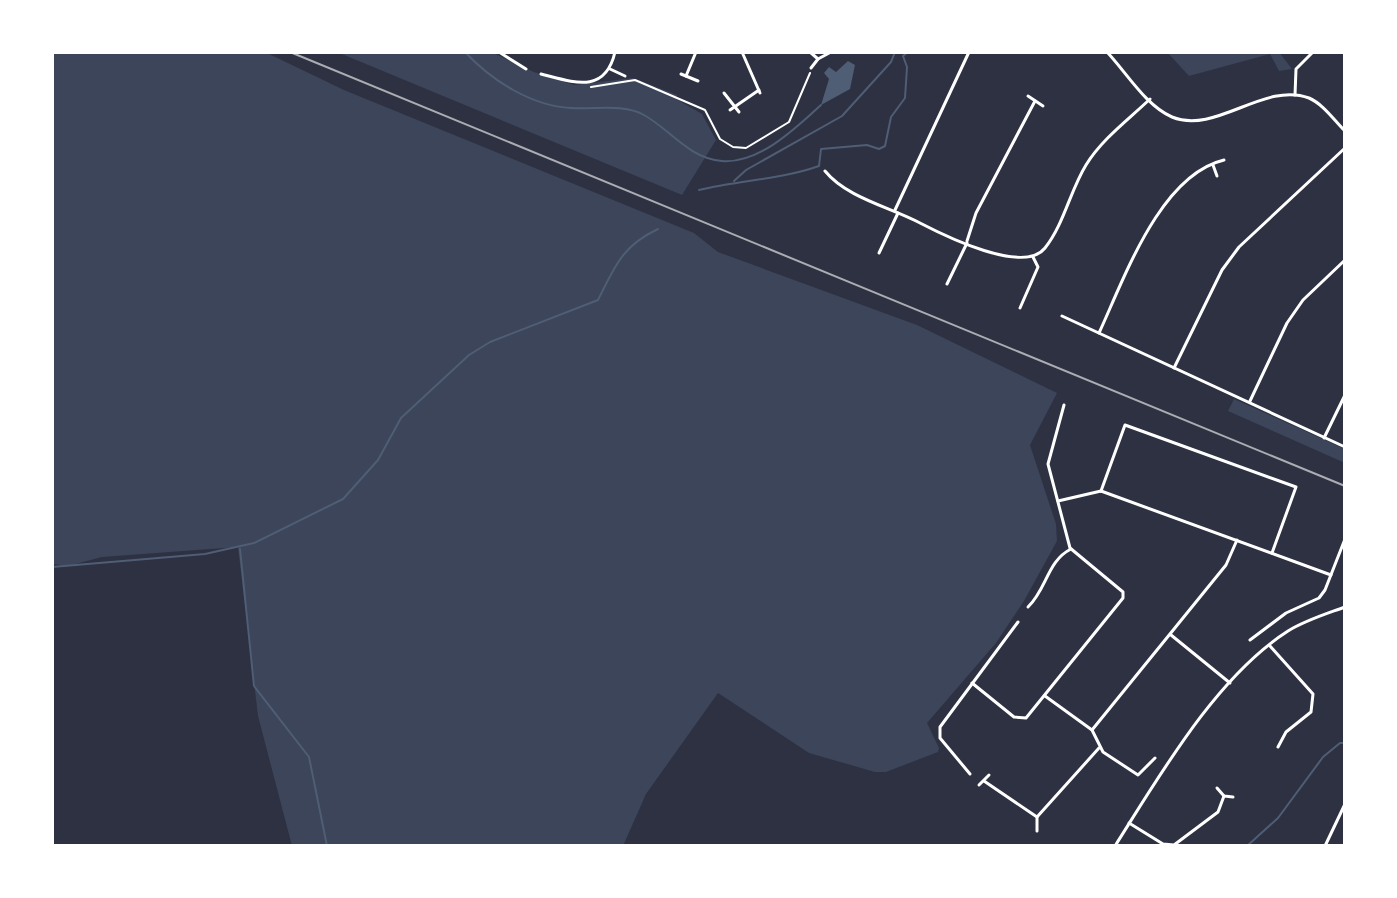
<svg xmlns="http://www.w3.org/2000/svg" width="1397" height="898" viewBox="0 0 1397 898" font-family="Cabin,sans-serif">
<rect width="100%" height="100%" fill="#2d3142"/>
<g fill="#3c4559">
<polygon points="52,52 265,52 344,90 694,233 718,252 917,325 1057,393 1030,445 1056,524 1057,541 1024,601 996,643 927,723 939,748 938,752 886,772 875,772 809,753 718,693 646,794 623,846 292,846 258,716 238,547 102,557 68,566 52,564"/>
<polygon points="337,52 491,52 534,72 574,85 633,78 677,95 676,99 702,114 716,140 682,195"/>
<polygon points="1167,52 1279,52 1292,69 1279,71 1270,54 1189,76"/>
<polygon points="1234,399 1345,449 1345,463 1228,411"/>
</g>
<polygon fill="#4f5d75" points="848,61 855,65 850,89 821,105 829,79 824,73 829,67 836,72"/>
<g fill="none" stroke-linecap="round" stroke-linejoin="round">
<g stroke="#4f5d75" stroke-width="2">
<path d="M465,52C491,80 531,106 571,108C593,110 623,103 644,115C671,130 688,158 722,161C759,164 796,128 821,105"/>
<polyline points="734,181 746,170 842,116 891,62 895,52"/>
<path d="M699,190C739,180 779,180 819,166L821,149L867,145L879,149L885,146L891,117L905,98L907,67L903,56L908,52"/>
<polyline points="240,549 254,686 309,757 327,846"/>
<path d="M52,567L205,554L254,543L343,499L378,460L401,418L469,355L490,342L598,300C615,266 622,246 658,229"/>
<polyline points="1247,846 1278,818 1323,757 1340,743 1345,743"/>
</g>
<polyline stroke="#fff" stroke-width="2" points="591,87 635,80 705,110 720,139 733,147 746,148 789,122 810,73"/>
<g stroke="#fff" stroke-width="3">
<polyline points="879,253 898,213"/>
<polyline points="947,284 967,243"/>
<polyline points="1020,308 1038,267 1033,257"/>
</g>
<g stroke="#fff" stroke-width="3">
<polyline points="499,52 526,69"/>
<polyline points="742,52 760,93"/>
<polyline points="810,52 818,59 831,52"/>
<path d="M1107,52C1126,72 1146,106 1172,117C1216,135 1264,81 1309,98C1323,104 1334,120 1345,131"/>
<polyline points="811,68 818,59"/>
<polyline points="610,69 625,76"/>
<path d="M541,74C573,82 605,95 615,52"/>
<polyline points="681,74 698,81"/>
<polyline points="686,76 696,52"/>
<polyline points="724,93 739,112"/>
<polyline points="1295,95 1296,69 1313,52"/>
<polyline points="1028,96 1043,106"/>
<polyline points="730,110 759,90"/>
<polyline points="1213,165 1217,176"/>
<path d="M825,171C847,198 890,207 920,223C945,236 1024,275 1045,248C1064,224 1070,191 1086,165C1102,139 1128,120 1150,99"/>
<polyline points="895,210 969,52"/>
<polyline points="967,241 976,213 1035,101"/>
<polyline points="1062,316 1345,447"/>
<path d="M1099,333C1124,279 1160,175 1224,160"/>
<polyline points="1174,368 1222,270 1239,247 1345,148"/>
<polyline points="1250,401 1287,323 1303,300 1345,260"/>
<polyline points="1324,438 1345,395"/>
<polyline points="1101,491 1125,425 1296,487 1272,553"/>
<polyline points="1101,491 1331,575"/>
<polyline points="1058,501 1101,491"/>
<path d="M1028,607C1047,589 1047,561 1071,549"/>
<polyline points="1171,635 1230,683"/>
<polyline points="1250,640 1286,613 1319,598 1325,590 1345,539"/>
<polyline points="1270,646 1313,694 1311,712 1286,732 1278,747"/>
<polyline points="972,683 1014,717 1026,718 1123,598 1123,592 1070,548 1048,464 1064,405"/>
<polyline points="1045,696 1092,730 1103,752 1138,775 1155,758"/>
<polyline points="1092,730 1226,565 1237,540"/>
<polyline points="970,774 940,738 940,727 1018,622"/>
<polyline points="984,781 1037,817 1037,831"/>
<polyline points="979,785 989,775"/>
<polyline points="1217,788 1224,796 1233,797"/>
<polyline points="1037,817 1099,748"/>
<polyline points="1129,823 1163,844 1174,845 1218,812 1224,796"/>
<path d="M1115,846C1160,775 1216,677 1288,631C1306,620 1326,614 1345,607"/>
<polyline points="1325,846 1345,804"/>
</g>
<polyline stroke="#abadb3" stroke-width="2" points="290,52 1345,486"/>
</g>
<rect width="1397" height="898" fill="none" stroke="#ffffff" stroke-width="108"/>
</svg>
